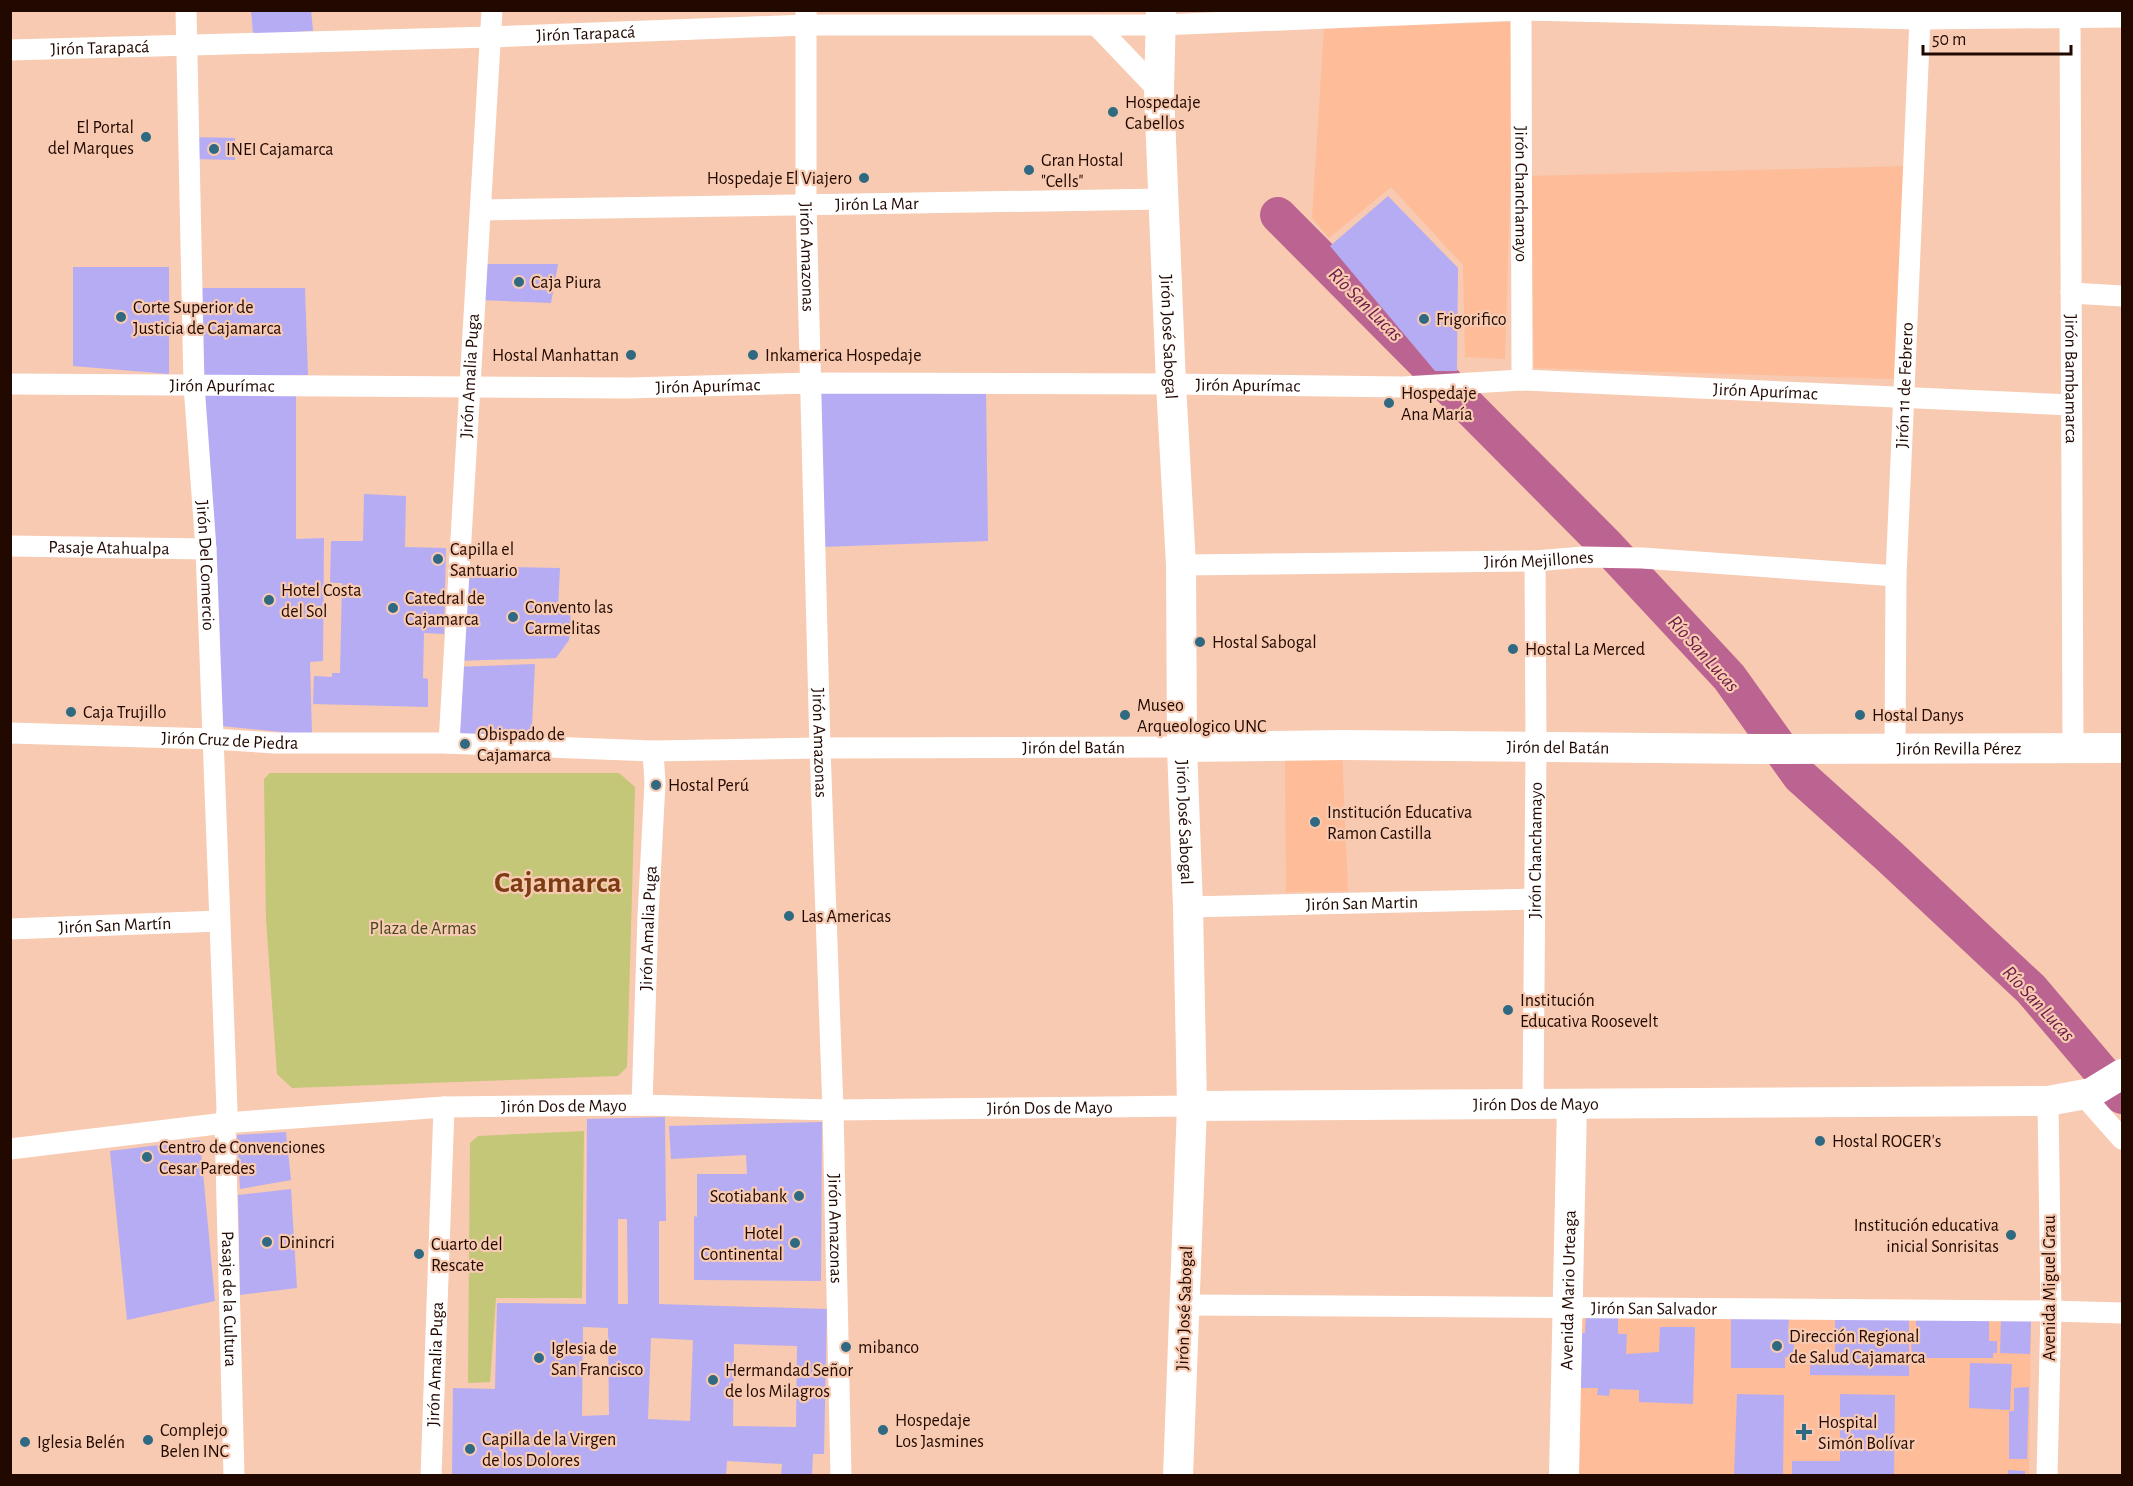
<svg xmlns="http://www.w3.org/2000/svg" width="2133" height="1486" viewBox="0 0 2133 1486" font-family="'Alegreya Sans',sans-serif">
<rect width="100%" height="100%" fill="#f7cab1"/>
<g fill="#febc98">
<polygon points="1515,22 1505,359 1465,357 1463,265 1391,187 1329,238 1312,218 1324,28"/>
<polygon points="1906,166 1894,379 1534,368 1530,176"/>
<polygon points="1342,751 1348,891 1286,892 1285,753"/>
<polygon points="1581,1316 2031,1321 2029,1475 1578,1476"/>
</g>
<g fill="#c4c678">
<polygon points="270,773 619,773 635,787 627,1067 618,1076 292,1088 277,1074 266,919 264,779"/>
<polygon points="584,1131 582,1298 496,1298 490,1382 468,1383 470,1143 478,1136"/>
</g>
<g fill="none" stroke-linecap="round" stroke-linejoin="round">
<polyline stroke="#bc6491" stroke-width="36" points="1278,215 1607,546 1729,677 1800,776 1890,857 2031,989 2122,1096"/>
</g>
<g fill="#b5acf4" fill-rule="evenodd">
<polygon points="251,10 311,10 313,31 253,34"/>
<polygon points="192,137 235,138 235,160 192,159"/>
<polygon points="1388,196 1458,268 1457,371 1435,371 1330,246"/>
<polygon points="485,264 558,264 551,303 481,300"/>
<polygon points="73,267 169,267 169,374 73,366"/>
<polygon points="198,288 305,288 308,375 195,379"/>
<polygon points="817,391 986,391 988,541 821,547"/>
<polygon points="296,393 296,539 324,538 323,661 310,662 312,735 221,726 204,394"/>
<polygon points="364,494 406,496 405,547 446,548 444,634 424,633 423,678 428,679 428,707 313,704 314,676 332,677 332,673 340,673 342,583 330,583 331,541 363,541"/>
<polygon points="458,566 560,568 558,608 570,610 571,624 569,640 556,658 454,661"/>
<polygon points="535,664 531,746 449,743 453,667"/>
<path d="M665,1117L666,1221H659V1304L827,1309L824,1454H813L812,1476H781L782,1464L727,1461L726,1476H452L453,1388L495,1389L497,1303L586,1304L587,1119ZM618,1219H627L628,1304H618ZM583,1327L608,1328L609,1415L582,1416ZM651,1338L693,1340L690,1421L648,1419ZM734,1344L797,1346L796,1427L733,1426Z"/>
<polygon points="822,1122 821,1281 694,1280 694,1216 697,1217 697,1174 747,1174 746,1155 671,1159 669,1126"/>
<polygon points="286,1132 291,1180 240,1189 237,1135"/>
<polygon points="200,1140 215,1301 127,1320 110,1151"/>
<polygon points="291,1189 297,1288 240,1295 238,1195"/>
<polygon points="1586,1317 1618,1317 1618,1334 1627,1334 1626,1354 1659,1352 1660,1327 1695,1327 1693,1404 1639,1402 1639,1390 1610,1389 1609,1396 1597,1395 1598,1388 1580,1388 1581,1333 1585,1333"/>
<polygon points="1731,1317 1789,1318 1788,1333 1794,1333 1794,1357 1785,1357 1785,1368 1731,1368"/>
<polygon points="1835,1318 1909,1319 1909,1376 1810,1375 1810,1352 1835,1352"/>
<polygon points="1916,1320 1989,1320 1989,1341 1997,1341 1997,1353 1993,1353 1993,1358 1912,1358 1911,1337 1916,1337"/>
<polygon points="2001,1320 2031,1321 2030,1354 2000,1353"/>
<polygon points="1970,1363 2012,1364 2010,1410 1969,1408"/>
<polygon points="2029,1387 2027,1459 2009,1459 2009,1411 2014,1411 2014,1388"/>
<polygon points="1737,1394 1784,1395 1783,1476 1734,1476"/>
<polygon points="1840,1394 1895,1395 1894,1476 1792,1476 1792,1461 1840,1461"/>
<polygon points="2008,1470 2025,1471 2025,1476 2008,1476"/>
</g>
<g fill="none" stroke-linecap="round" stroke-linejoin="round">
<g stroke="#fff" stroke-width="21">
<path id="s1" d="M186,10L194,385L206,549L227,1110L225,1123L234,1476"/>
<path id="s2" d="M1521,10L1522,380"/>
<polyline points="1524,10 1920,19 2122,17"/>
<path id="s3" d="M2070,10L2073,748"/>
<path id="s4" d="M806,11V204L820,748L833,1110L841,1476"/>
<polyline points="1096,25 1159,91"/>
<path id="s5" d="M10,50L490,37L806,25H1161L1519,10"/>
<path id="s6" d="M481,210L1164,199"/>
<polyline points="2071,293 2122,296"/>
<path id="s7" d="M10,384L629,388L811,383L1171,384L1403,387L1522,380L2071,405"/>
<path id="s8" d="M10,546L206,549"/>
<path id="s9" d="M1181,565L1535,561L1583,557L1642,558L1896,576"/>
<path id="s10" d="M10,733L213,739L275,743H443L653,751L820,748L1182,747"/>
<path id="s11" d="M449,743C462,499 476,255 492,10"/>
<path id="s12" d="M1895,749L1896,576L1920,19"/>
<path id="s13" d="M1188,907L1534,899"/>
<path id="s14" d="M10,929L219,921"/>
<polyline points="2084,1096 2122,1139"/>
<path id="s15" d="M1533,1104L1536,748L1535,561"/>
<path id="s16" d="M642,1105L648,916L655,783L653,751"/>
<path id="s17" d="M10,1149L225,1123L444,1107L642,1105L833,1110L1192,1106"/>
<path id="s18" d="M1184,1305L2051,1311L2122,1313"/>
<path id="s19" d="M431,1476L444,1107"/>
<polyline points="2047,1476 2051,1311 2048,1101"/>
</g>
<g stroke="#fff" stroke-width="30">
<path id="s20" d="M1161,10L1159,91L1171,384L1181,565L1182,747L1188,907L1192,1106L1178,1476"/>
<path id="s21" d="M1182,747L1344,745L1758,749L2122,748"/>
<path id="s22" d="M1192,1106L2048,1101L2091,1093L2122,1074"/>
<path id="s23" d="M1564,1476L1572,1104"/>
</g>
</g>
<g fill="#2f6982" stroke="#f7cab1" stroke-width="2">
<circle cx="1113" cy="112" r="6"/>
<circle cx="146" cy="137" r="6"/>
<circle cx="214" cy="149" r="6"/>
<circle cx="1029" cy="170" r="6"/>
<circle cx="864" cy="178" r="6"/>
<circle cx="519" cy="282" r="6"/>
<circle cx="121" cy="317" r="6"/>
<circle cx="1424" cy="319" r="6"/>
<circle cx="631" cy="355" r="6"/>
<circle cx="753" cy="355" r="6"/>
<circle cx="1389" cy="403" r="6"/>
<circle cx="438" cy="559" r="6"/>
<circle cx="269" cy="600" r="6"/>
<circle cx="393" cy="608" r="6"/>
<circle cx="513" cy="617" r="6"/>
<circle cx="1200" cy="642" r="6"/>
<circle cx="1513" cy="649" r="6"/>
<circle cx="71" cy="712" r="6"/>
<circle cx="1125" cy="715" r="6"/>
<circle cx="1860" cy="715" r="6"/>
<circle cx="465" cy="744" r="6"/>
<circle cx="656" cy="785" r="6"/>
<circle cx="1315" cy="822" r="6"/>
<circle cx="789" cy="916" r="6"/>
<circle cx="1508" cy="1010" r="6"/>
<circle cx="1820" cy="1141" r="6"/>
<circle cx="147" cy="1157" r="6"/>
<circle cx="799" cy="1196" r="6"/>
<circle cx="2011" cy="1235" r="6"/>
<circle cx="267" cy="1242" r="6"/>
<circle cx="795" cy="1243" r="6"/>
<circle cx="419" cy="1254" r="6"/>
<circle cx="1777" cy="1346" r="6"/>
<circle cx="846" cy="1347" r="6"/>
<circle cx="539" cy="1358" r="6"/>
<circle cx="713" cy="1380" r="6"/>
<circle cx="883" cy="1430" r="6"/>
<path d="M1801 1423h6v6h6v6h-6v6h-6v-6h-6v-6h6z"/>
<circle cx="148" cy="1440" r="6"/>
<circle cx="25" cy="1442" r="6"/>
<circle cx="470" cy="1449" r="6"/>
</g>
<g text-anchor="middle" stroke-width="4.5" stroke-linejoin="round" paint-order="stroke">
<g font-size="18" fill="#220900" stroke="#f7cab1">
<text dy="6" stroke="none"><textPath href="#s5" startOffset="576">Jirón Tarapacá</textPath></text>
<text dy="6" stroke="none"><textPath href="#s5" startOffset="90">Jirón Tarapacá</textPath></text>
<text dy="6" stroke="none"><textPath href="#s2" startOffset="184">Jirón Chanchamayo</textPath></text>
<text dy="6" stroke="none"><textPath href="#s6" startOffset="396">Jirón La Mar</textPath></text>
<text dy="6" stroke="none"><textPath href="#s4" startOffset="246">Jirón Amazonas</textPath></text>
<text dy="6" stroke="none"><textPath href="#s20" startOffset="327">Jirón José Sabogal</textPath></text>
<text dy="6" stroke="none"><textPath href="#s11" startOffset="368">Jirón Amalia Puga</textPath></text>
<text dy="6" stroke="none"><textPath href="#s3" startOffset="369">Jirón Bambamarca</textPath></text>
<text dy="6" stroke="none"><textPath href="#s12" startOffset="364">Jirón 11 de Febrero</textPath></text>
<text dy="6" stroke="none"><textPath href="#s7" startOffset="212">Jirón Apurímac</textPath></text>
<text dy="6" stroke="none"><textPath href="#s7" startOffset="1238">Jirón Apurímac</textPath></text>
<text dy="6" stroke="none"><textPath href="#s7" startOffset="698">Jirón Apurímac</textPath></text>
<text dy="6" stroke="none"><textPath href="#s7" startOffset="1756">Jirón Apurímac</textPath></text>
<text dy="6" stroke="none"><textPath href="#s8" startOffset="99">Pasaje Atahualpa</textPath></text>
<text dy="6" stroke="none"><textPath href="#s9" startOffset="358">Jirón Mejillones</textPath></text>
<text dy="6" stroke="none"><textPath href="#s1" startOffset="556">Jirón Del Comercio</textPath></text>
<text dy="6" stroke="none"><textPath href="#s10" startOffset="220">Jirón Cruz de Piedra</textPath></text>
<text dy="6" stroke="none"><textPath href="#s4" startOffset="732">Jirón Amazonas</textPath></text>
<text dy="6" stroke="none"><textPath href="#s10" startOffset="1064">Jirón del Batán</textPath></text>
<text dy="6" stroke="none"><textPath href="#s21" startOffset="376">Jirón del Batán</textPath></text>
<text dy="6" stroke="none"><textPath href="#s21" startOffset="777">Jirón Revilla Pérez</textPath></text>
<text dy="6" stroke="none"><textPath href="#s20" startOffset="813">Jirón José Sabogal</textPath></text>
<text dy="6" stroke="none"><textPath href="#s15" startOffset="254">Jirón Chanchamayo</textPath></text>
<text dy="6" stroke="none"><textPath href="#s13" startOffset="174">Jirón San Martin</textPath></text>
<text dy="6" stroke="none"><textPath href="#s14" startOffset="105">Jirón San Martín</textPath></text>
<text dy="6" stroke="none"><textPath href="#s16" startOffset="177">Jirón Amalia Puga</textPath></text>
<text dy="6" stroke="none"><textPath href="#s22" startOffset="344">Jirón Dos de Mayo</textPath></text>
<text dy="6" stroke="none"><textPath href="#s17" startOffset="556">Jirón Dos de Mayo</textPath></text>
<text dy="6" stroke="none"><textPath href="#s17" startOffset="1042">Jirón Dos de Mayo</textPath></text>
<text dy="6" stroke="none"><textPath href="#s4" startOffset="1218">Jirón Amazonas</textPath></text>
<text transform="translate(2049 1288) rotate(-90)" y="6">Avenida Miguel Grau</text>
<text dy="6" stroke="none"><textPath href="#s23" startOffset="186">Avenida Mario Urteaga</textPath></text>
<text dy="6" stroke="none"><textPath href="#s1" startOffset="1290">Pasaje de la Cultura</textPath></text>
<text transform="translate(1184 1308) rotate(-88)" y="6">Jirón José Sabogal</text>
<text dy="6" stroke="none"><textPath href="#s18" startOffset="470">Jirón San Salvador</textPath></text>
<text dy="6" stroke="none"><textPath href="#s19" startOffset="112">Jirón Amalia Puga</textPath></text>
</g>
<g font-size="18" fill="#220900" stroke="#f7cab1" text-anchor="start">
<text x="1125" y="108">Hospedaje<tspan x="1125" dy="21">Cabellos</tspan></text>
<text x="134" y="133" text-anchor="end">El Portal<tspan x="134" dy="21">del Marques</tspan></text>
<text x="226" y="155">INEI Cajamarca</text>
<text x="1041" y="166">Gran Hostal<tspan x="1041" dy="21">"Cells"</tspan></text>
<text x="852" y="184" text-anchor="end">Hospedaje El Viajero</text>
<text x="531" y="288">Caja Piura</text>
<text x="133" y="313">Corte Superior de<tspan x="133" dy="21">Justicia de Cajamarca</tspan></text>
<text x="1436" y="325">Frigorifico</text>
<text x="619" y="361" text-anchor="end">Hostal Manhattan</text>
<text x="765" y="361">Inkamerica Hospedaje</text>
<text x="1401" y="399">Hospedaje<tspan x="1401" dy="21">Ana María</tspan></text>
<text x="450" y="555">Capilla el<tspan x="450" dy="21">Santuario</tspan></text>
<text x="281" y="596">Hotel Costa<tspan x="281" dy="21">del Sol</tspan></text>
<text x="405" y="604">Catedral de<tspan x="405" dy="21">Cajamarca</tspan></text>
<text x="525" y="613">Convento las<tspan x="525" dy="21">Carmelitas</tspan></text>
<text x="1212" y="648">Hostal Sabogal</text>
<text x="1525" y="655">Hostal La Merced</text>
<text x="1137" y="711">Museo<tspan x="1137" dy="21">Arqueologico UNC</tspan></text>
<text x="83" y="718">Caja Trujillo</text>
<text x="1872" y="721">Hostal Danys</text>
<text x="477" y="740">Obispado de<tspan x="477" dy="21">Cajamarca</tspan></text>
<text x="668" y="791">Hostal Perú</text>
<text x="1327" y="818">Institución Educativa<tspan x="1327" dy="21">Ramon Castilla</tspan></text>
<text x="801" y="922">Las Americas</text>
<text x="1520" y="1006">Institución<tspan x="1520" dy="21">Educativa Roosevelt</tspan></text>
<text x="1832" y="1147">Hostal ROGER's</text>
<text x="159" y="1153">Centro de Convenciones<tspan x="159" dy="21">Cesar Paredes</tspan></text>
<text x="787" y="1202" text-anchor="end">Scotiabank</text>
<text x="1999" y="1231" text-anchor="end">Institución educativa<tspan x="1999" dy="21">inicial Sonrisitas</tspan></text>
<text x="783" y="1239" text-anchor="end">Hotel<tspan x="783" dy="21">Continental</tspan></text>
<text x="279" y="1248">Dinincri</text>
<text x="431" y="1250">Cuarto del<tspan x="431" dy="21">Rescate</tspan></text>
<text x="1789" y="1342">Dirección Regional<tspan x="1789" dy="21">de Salud Cajamarca</tspan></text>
<text x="858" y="1353">mibanco</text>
<text x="551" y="1354">Iglesia de<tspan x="551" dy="21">San Francisco</tspan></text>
<text x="725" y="1376">Hermandad Señor<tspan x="725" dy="21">de los Milagros</tspan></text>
<text x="895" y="1426">Hospedaje<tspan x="895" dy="21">Los Jasmines</tspan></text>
<text x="1818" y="1428">Hospital<tspan x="1818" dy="21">Simón Bolívar</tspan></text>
<text x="160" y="1436">Complejo<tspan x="160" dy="21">Belen INC</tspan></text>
<text x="482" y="1445">Capilla de la Virgen<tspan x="482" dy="21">de los Dolores</tspan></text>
<text x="37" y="1448">Iglesia Belén</text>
</g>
<g font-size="18" fill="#46461c" stroke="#f7cab1">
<text x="423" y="934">Plaza de Armas</text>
</g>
<g font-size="20" font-style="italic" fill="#691847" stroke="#f7cab1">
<text transform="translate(1366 304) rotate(45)" y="7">Río San Lucas</text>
<text transform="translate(1704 653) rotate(48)" y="7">Río San Lucas</text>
<text transform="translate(2039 1003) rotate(47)" y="7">Río San Lucas</text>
</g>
<g font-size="30" font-weight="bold" fill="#7c3d13" stroke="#f7cab1">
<text x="558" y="892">Cajamarca</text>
</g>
</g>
<rect width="2133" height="1486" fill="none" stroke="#220900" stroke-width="24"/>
<path d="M1923 45v9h148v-9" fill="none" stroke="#220900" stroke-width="3"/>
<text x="1932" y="45" font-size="18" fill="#220900" stroke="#f7cab1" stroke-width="4.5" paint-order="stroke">50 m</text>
</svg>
